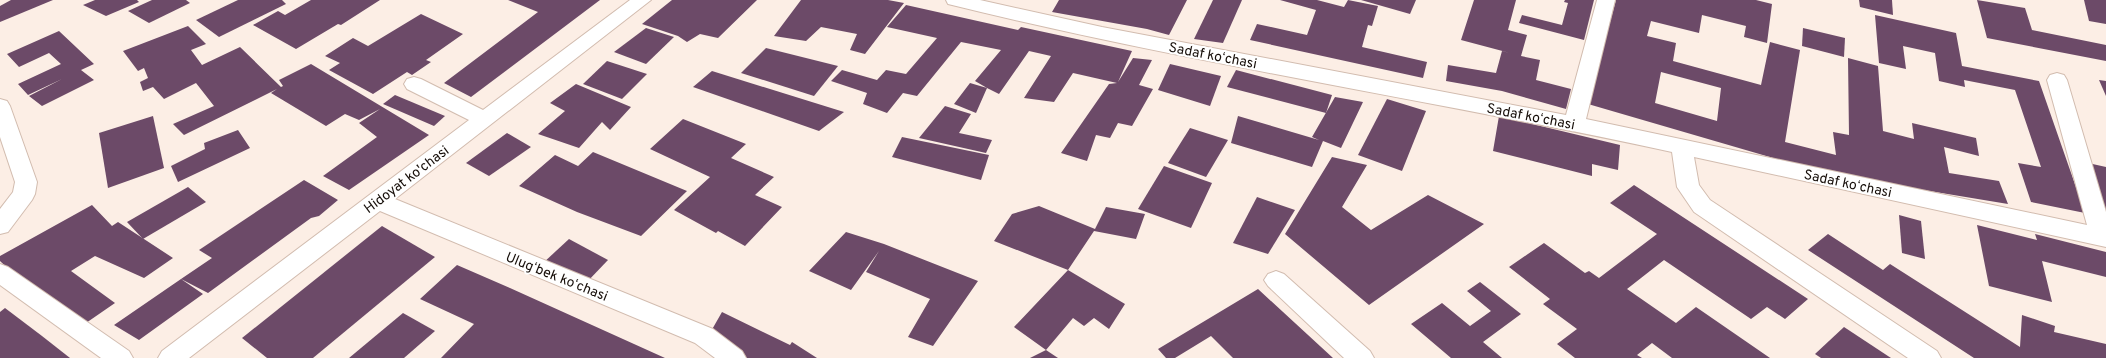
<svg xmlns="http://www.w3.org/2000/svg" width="2106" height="358" viewBox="0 0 2106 358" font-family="Overpass,sans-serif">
<rect width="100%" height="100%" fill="#fceee5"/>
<g fill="#6c4a68" fill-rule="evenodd">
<polygon points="11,0 53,0 0,22 0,6"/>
<polygon points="95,0 137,0 139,2 106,16 83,5"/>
<polygon points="152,0 186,0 190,3 149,23 128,11"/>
<polygon points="238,0 282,0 286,4 219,37 196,20"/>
<polygon points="311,0 380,0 341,25 338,24 296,49 253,25 278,11 285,15"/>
<polygon points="508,0 600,0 471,97 444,83 538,12"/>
<polygon points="672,0 757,0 718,38 700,34 687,42 678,36 642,24"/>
<polygon points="801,0 888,0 904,3 865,54 850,50 857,34 821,27 806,41 774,36"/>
<polygon points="1059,0 1187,0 1169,35 1147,29 1052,12"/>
<polygon points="1213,0 1242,0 1223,43 1194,39"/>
<polygon points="1280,0 1317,0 1344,7 1348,0 1378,6 1372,26 1368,25 1362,47 1427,62 1423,78 1250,40 1257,24 1307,35 1316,10"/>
<polygon points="1361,0 1416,0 1410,14"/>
<polygon points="1474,0 1516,0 1508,30 1527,35 1521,56 1540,60 1536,80 1571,89 1566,109 1502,91 1446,81 1448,65 1496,73 1502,51 1510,53 1461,40"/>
<polygon points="1565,0 1594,0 1584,40 1519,23 1522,15 1562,25 1568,3 1564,2"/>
<path d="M1616,0H1756L1772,4L1767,43L1744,37L1746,26L1702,15L1699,33L1651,21L1647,36L1676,43L1673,61L1761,85L1770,42L1800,50L1785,142L1836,155L1833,132L1849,135L1848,58L1878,66L1883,131L1914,139L1912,123L1976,138L1979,156L1944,147L1949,173L1999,181L2008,204L1887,184L1790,163L1588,104ZM1661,72L1721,88L1717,121L1655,103Z"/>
<polygon points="1859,0 1892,0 1893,15 1860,7"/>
<polygon points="1977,0 2025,8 2032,30 2106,45 2106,61 1987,38"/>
<polygon points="2084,0 2106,0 2106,24 2089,21"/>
<polygon points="906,5 1018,30 1021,27 1132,51 1118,82 1133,58 1152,60 1139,85 1153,89 1132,126 1118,123 1110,138 1096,135 1087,161 1061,153 1109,84 1117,83 1073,73 1054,102 1024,98 1051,56 1029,51 999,94 987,88 976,113 954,104 970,83 987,88 975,81 1001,50 961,42 917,96 903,93 887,113 863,104 867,93 831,81 842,70 877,80 886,70 906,74 937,38 887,27"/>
<polygon points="421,14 463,34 426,60 431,62 412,75 407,72 373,94 329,70 340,63 325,56 353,38 368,46"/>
<polygon points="1875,15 1956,33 1962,66 2039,81 2085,213 2031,202 2018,163 2041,167 2015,90 1964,80 1965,87 1939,81 1935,53 1903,46 1906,69 1879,63"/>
<polygon points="188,26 206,44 191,50 202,65 240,47 281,87 283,86 279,80 311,64 429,135 349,190 323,176 377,137 359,123 380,109 359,120 345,114 326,126 271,93 277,89 184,135 173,124 214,106 196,83 164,99 153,87 143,91 140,82 148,78 144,68 138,71 123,51"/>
<polygon points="646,28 674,37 646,64 614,52"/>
<polygon points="1803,28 1845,38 1844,57 1802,46"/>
<polygon points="59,31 94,64 81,70 94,80 42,106 29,96 62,79 28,95 18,84 61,64 49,53 19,67 7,54"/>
<polygon points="766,48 838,66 814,96 741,73"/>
<polygon points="607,61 647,74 622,99 583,84"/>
<polygon points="1170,64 1221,76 1210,106 1158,90"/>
<polygon points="1236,70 1332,95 1326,113 1227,87"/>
<polygon points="712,71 844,112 819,131 693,87"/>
<polygon points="2099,80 2106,81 2106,96"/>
<polygon points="576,84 631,107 610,130 602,122 579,148 538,134 565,111 550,103"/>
<polygon points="395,95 445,116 434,126 383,104"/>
<polygon points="1335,97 1363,102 1341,148 1323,141 1312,167 1231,143 1238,116 1319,140 1312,137"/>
<polygon points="1387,99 1426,111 1402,171 1358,155"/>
<polygon points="945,106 971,114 959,133 992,140 986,153 919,138"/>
<polygon points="153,116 164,168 108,188 99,133"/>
<polygon points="1499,116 1620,145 1618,170 1592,164 1592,176 1493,151"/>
<polygon points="683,119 746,144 731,158 774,177 755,195 782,207 745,246 718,231 716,233 674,210 710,177 650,149"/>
<polygon points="1190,128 1228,140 1206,177 1168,163"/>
<polygon points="238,130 250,148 178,182 171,166 205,149 204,143"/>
<polygon points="507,133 531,147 489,176 466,163"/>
<polygon points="902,137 989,155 981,180 892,157"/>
<polygon points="593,152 687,191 641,236 577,212 519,186 555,155 578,166"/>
<polygon points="1332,157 1367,165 1342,207 1371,230 1428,195 1484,224 1369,305 1285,234"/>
<polygon points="2088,163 2106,167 2106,213"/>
<polygon points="1164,166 1212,183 1191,228 1138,209"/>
<polygon points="304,180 338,200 319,216 311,218 208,293 181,279 203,294 139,340 114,325 181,279 212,258 199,250"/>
<polygon points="1634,185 1808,299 1785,319 1767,307 1751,319 1664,260 1627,289 1676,323 1696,307 1770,358 1672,358 1652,343 1637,355 1642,358 1575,358 1557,344 1577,329 1543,304 1550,299 1509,267 1544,243 1585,273 1589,271 1599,278 1657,234 1610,203"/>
<polygon points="188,187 206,202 143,239 127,222"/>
<polygon points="1257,197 1295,210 1268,254 1233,243"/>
<polygon points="92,205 112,226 118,222 173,258 144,278 95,256 71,271 115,303 86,323 19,279 0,261 0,256"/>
<polygon points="1039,206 1095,229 1106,207 1145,214 1136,239 1094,231 1068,270 1125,304 1109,329 1094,318 1084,326 1073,318 1046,350 1014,327 1068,270 994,241 1012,214"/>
<polygon points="1899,215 1921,221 1925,259 1902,253"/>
<polygon points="1977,225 2037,240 2035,234 2106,252 2106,277 2042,261 2052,302 1989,286"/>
<polygon points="382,226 435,257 313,358 267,358 242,338"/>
<polygon points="846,232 884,244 978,281 933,346 908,337 930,299 866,272 879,251 851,290 809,271"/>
<polygon points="1828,234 1883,270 1890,264 2020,347 2022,315 2055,326 2054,332 2106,344 2106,358 1974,358 1808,250"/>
<polygon points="569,239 608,260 586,283 542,264"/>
<polygon points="457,265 510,288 665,358 441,358 474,324 420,299"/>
<polygon points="1480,282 1521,314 1483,342 1502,358 1451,358 1411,324 1442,303 1470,326 1491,311 1467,291"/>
<polygon points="1258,289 1333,358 1233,358 1211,336 1175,358 1166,358 1158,349"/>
<polygon points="5,308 42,336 70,358 0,358 0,312"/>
<polygon points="722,312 790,345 792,342 817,358 745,358 710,333"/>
<polygon points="403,313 435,331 404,358 349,358"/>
<polygon points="1844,327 1891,358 1821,358 1815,354"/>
<polygon points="1046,350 1058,358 1030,358"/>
</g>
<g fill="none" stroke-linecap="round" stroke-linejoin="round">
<defs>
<g id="minor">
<polygon points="630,0 651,0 395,199 713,329 742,351 746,358 715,358 695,343 380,211 189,358 158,358 162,351 469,120 407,89 404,84 407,79 414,77 421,79 483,110"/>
<path d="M946,0H980L1102,27L1566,115L1597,0H1615L1586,119L2087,225L2047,80L2050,75L2057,73L2064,75L2067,80L2106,212V247L1694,157L1699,185L1710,200L1937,351L1941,358H1908L1694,212L1677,187L1672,152C1432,100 1187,63 948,4Z"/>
<polygon points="0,99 7,101 10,106 37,182 35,194 32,200 8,232 0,234 0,209 13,192 15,182 0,137"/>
<polygon points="0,264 8,267 129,351 133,358 101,358 0,285"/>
<polygon points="1276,271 1284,274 1370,351 1374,358 1344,358 1268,286 1264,280 1268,274"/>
</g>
</defs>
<use href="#minor" stroke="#d2bcaf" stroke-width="2"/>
<use href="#minor" fill="#fff" fill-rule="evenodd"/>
</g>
<g text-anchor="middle" stroke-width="4" stroke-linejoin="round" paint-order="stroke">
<g font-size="14" fill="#170f0a" stroke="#fff">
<text transform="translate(1213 55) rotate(11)" y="5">Sadaf koʻchasi</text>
<text transform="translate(1531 116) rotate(11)" y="5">Sadaf koʻchasi</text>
<text transform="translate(406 179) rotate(-37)" y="5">Hidoyat ko'chasi</text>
<text transform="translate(1848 183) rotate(12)" y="5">Sadaf koʻchasi</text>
<text transform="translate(557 276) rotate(22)" y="5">Ulugʻbek koʻchasi</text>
</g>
</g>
</svg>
